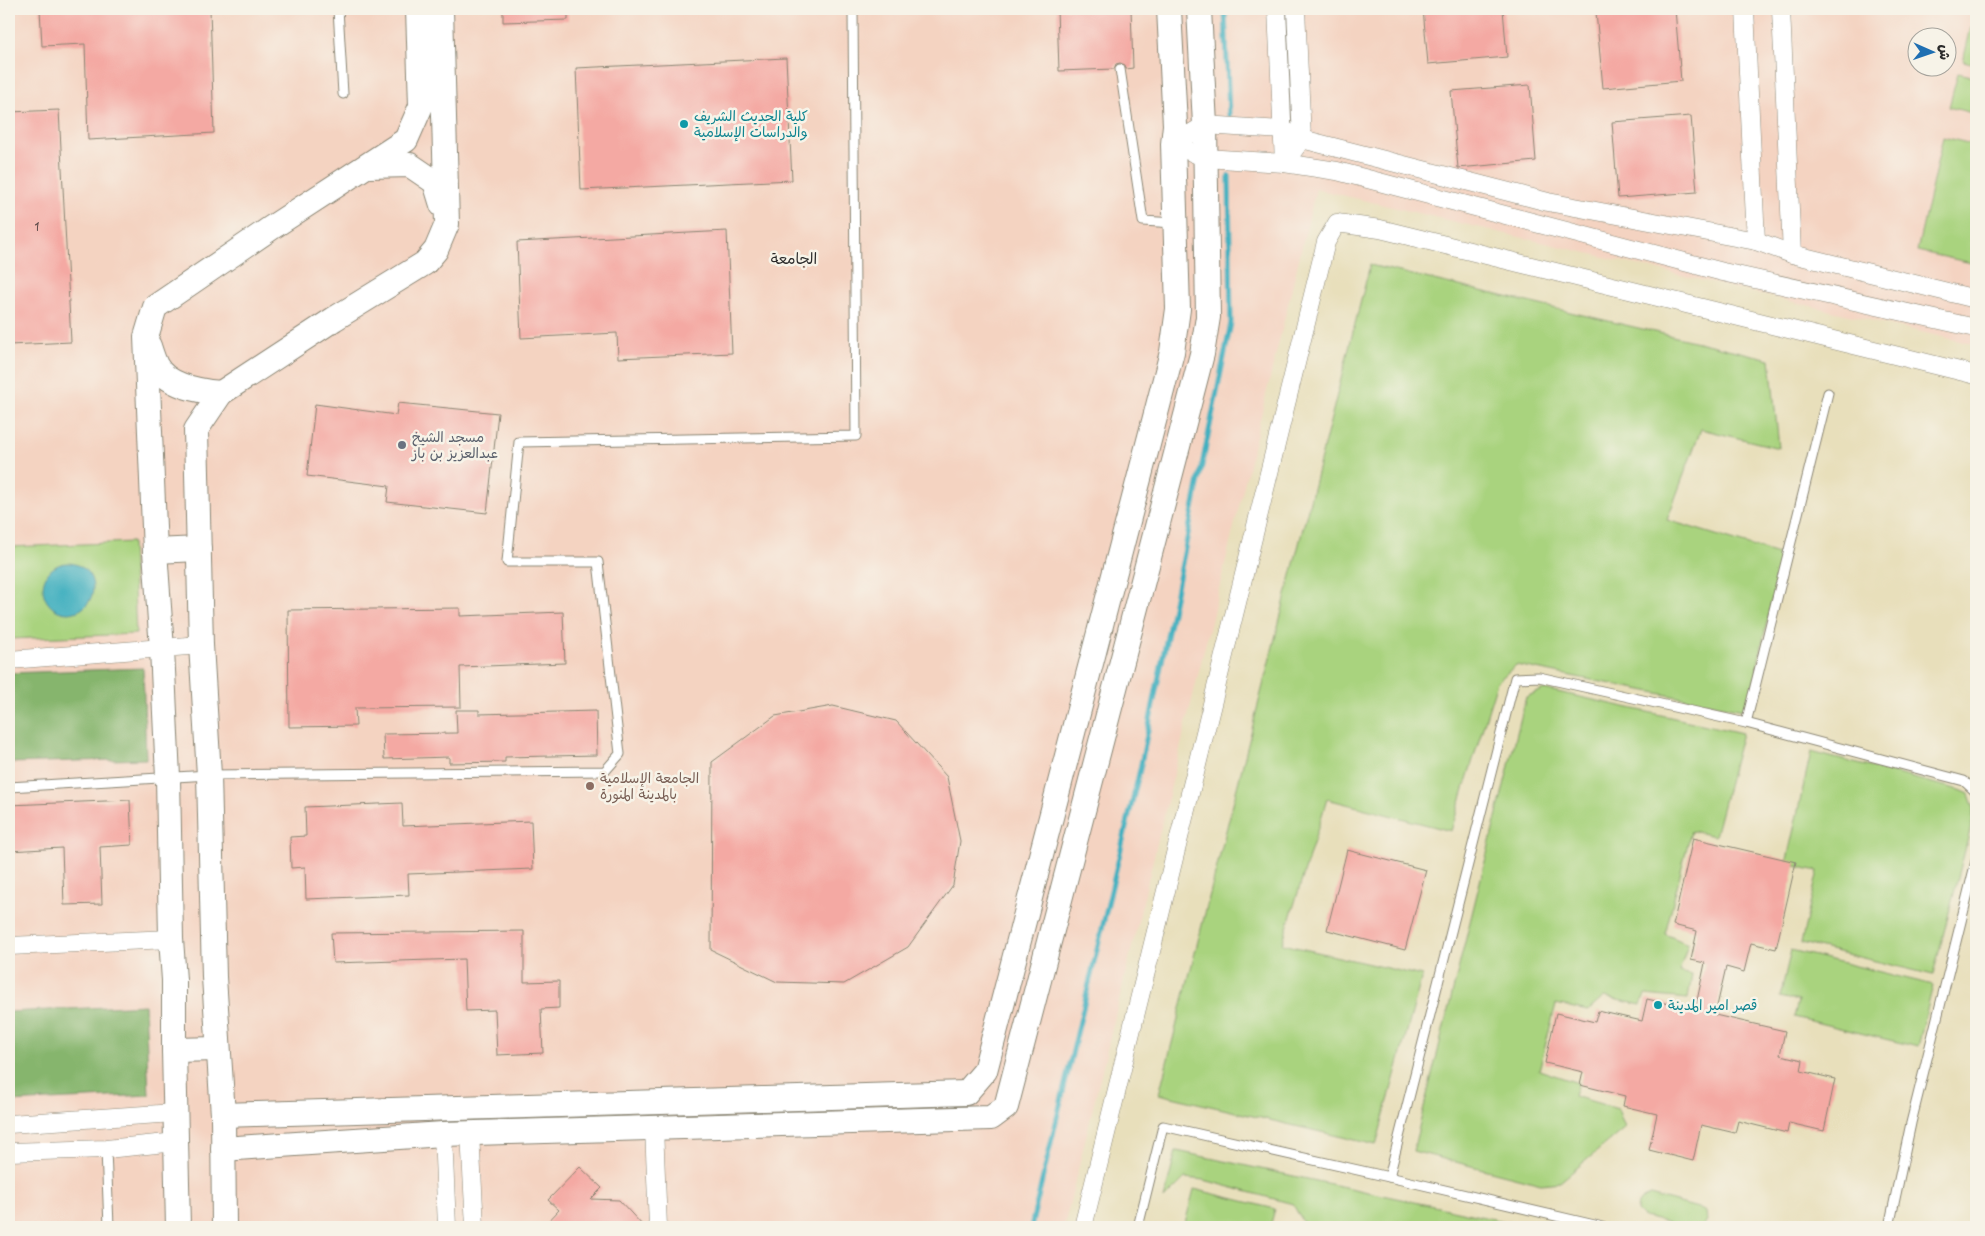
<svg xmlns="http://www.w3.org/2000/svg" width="1985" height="1236" viewBox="0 0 1985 1236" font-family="'Playpen Sans','Playpen Sans Arabic',sans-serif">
<rect width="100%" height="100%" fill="#f7f3e8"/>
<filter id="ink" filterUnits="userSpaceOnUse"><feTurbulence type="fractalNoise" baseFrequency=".02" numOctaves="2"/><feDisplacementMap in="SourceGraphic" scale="10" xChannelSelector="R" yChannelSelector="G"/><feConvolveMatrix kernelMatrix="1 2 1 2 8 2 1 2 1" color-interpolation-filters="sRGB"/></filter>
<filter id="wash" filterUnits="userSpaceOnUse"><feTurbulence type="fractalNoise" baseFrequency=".0096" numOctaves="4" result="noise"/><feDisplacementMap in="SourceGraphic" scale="20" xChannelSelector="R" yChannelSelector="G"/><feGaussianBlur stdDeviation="1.12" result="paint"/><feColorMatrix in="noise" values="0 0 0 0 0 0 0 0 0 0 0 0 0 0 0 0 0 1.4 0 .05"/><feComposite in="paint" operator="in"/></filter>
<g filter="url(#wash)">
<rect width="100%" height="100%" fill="#e8dfbb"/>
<path fill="#f4d3c1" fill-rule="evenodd" d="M9,9H1976V345L1316,189L1064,1227H9ZM1918,38H1948V68H1918Z"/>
<g fill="#a9d37e" stroke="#6a7f54">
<polygon points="1971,27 1976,28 1976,64 1963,61"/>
<polygon points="1958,73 1976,77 1976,114 1949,107"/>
<polygon points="1943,137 1976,145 1976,264 1917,251"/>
<polygon points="1370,265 1770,359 1779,448 1701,429 1667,520 1781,555 1748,711 1516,665 1497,682 1451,831 1327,799 1282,944 1422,976 1376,1145 1159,1094"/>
<polygon points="132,542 136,634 9,639 9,547"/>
<polygon points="1544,689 1742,733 1715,836 1691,831 1665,934 1688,944 1679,972 1692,975 1688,999 1645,995 1641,1005 1604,997 1588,1011 1556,1004 1539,1070 1578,1083 1574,1096 1618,1109 1625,1128 1560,1182 1541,1184 1413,1151 1526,697"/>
<polygon points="1811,752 1960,790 1969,794 1973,806 1973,819 1933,975 1801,943 1818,871 1786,864"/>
<polygon points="1791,950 1933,985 1918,1047 1794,1017 1798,1001 1780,997"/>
<polygon points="1176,1151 1177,1151 1531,1227 1302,1227 1303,1223 1293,1204 1204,1180 1185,1178 1164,1199"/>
<polygon points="1194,1189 1275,1209 1270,1227 1184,1227"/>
<polygon points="1650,1195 1698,1208 1706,1212 1707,1220 1703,1227 1690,1227 1643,1217 1637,1211 1638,1204 1643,1198"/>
</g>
<g fill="#86b56d" stroke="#58704c">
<polygon points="143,668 146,759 9,763 9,673"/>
<polygon points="145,1005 149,1095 9,1102 9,1012"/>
</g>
<circle fill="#43b0c0" stroke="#376e76" cx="68" cy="588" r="25"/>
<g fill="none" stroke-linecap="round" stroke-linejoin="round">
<g stroke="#43b0c0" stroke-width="5">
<polyline points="1225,9 1229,115"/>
<polyline points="1031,1227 1140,769 1231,323 1229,176"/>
</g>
</g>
<g id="blocks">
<g fill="#f4a9a3">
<polygon points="40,9 210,9 214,133 88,140 85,44 42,46"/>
<polygon points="503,9 568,9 568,20 503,22"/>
<polygon points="1057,9 1131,9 1133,68 1126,69 1125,65 1120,63 1116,64 1114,69 1059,71"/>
<polygon points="1423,9 1503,9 1507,57 1428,64"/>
<polygon points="1633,9 1675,9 1681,81 1603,88 1596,12"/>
<polygon points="786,58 792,180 581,190 576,68"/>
<polygon points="1530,85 1536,161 1458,168 1451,91"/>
<polygon points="59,110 71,342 9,345 9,112"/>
<polygon points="1691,116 1697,192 1618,198 1612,122"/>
<polygon points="727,231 732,353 618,358 617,333 521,338 517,242"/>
<polygon points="398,403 498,413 487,513 387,502 389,486 307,476 315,404 396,415"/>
<polygon points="460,608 460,616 563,612 565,663 460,667 461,707 355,708 356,726 289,727 288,610"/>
<polygon points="833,706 896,721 947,777 960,841 953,885 908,947 844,984 777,982 711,950 712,762 775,716"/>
<polygon points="456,710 479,710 479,714 596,711 597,755 505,757 505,762 449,763 449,757 384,759 383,734 457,733"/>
<polygon points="130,800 132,845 100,847 102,904 64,905 62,848 9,851 9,805"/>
<polygon points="402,803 403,826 531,821 533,869 408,874 409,895 306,899 305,867 291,868 290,837 306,836 305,807"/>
<polygon points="1693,838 1796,862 1776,949 1751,943 1744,972 1726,967 1715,1015 1785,1031 1780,1055 1803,1060 1801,1071 1835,1079 1824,1131 1789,1123 1787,1133 1738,1121 1735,1133 1701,1125 1693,1161 1649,1150 1657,1114 1623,1106 1625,1096 1580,1085 1583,1072 1545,1063 1556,1013 1595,1022 1598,1011 1642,1021 1647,999 1695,1010 1705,963 1691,960 1697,931 1673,925"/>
<polygon points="1347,850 1426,870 1405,950 1327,930"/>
<polygon points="524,931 524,982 559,981 559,1008 541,1009 543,1053 497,1055 495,1010 466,1011 464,959 333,963 331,933"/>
<polygon points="580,1167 602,1188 591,1199 619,1200 644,1227 543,1227 559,1210 548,1200"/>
</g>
</g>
</g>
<g filter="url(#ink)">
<use href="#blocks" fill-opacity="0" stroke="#8a8573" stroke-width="1"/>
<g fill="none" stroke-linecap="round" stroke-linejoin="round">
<defs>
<g id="service">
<polyline points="338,9 343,94"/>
<polyline points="1120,69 1143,221 1174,223"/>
<polyline points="1746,723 1828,393"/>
<polyline points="9,787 209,775 605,771 620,754 598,562 507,562 519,442 856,436 853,9"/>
<polyline points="106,1149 109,1227"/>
<polyline points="1389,1177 1515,678 1539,677 1746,723 1964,781 1976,792"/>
<polyline points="1138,1227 1163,1126 1389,1177 1603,1227"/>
<polyline points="1889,1227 1911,1123 1976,861"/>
</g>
<g id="minor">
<polyline points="1277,9 1284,163 1302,139 1296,9"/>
<polyline points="1745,9 1756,241"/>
<polyline points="1781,9 1792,254"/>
<polyline points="1976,299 1792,254 1756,241 1548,202 1302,139 1283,130 1205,125 1173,144 1205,158 1284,163 1337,171 1723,272 1976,328"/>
<polyline points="9,660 201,645"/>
<polyline points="9,946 171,939"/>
<polyline points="9,1124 175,1113"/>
<polyline points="654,1127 658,1227"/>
<polyline points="470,1133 475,1227"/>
<polyline points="443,1134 447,1227"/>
<polyline points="9,1152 106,1149 177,1142"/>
<polyline points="1083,1227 1326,242 1337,223 1380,229 1976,375"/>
</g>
<g id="secondary">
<polyline points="368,166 410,165 435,182 442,205"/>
<path d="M149,346C151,352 153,359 156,365C167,386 199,391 221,393"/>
<polyline points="155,551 199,549"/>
<polyline points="174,1050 218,1049"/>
<polyline points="223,1115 966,1093 985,1071 1172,352 1178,309 1173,144 1175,125 1169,9"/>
<polyline points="223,1149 443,1134 991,1118 1006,1107 1202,354 1208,317 1205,125 1199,9"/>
<polyline points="178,1227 174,1050 174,980 171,939 168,777 162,649 155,551 146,337 155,307 271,228 406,140 421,106 418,9"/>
<polyline points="224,1227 223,1115 214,977 209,775 201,645 196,430 221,393 334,319 425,263 436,250 447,224 441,9"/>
</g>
</defs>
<use href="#service" stroke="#8a8573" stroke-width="11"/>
<use href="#minor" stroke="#8a8573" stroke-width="19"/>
<use href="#secondary" stroke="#8a8573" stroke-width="26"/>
<use href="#service" stroke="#fff" stroke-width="9"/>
<use href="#minor" stroke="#fff" stroke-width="18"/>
<use href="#secondary" stroke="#fff" stroke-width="24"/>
</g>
</g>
<g fill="#0f9aa8" stroke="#f7f3e8" stroke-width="2">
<circle cx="684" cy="124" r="5"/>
<circle cx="1658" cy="1005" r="5"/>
</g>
<circle fill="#6b7280" stroke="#f7f3e8" stroke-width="2" cx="402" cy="445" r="5"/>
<circle fill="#8d6e63" stroke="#f7f3e8" stroke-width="2" cx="590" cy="786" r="5"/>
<g text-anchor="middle" stroke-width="5" stroke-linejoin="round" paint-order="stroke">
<g font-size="11" fill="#5d4a49">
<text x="37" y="231">1</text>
</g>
<g font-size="14" fill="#0d838f" stroke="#f7f3e8" text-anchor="start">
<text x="694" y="121">كلية الحديث الشريف<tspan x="694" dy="16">والدراسات الإسلامية</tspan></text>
<text x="1668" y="1010">قصر امير المدينة</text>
</g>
<g font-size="14" fill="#5b616d" stroke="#f7f3e8" text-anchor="start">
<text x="412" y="442">مسجد الشيخ<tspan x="412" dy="16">عبدالعزيز بن باز</tspan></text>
</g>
<g font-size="14" fill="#785e54" stroke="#f7f3e8" text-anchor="start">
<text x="600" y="783">الجامعة الإسلامية<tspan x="600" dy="16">بالمدينة المنورة</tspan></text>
</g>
<g font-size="15" fill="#2b2b2b" stroke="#f7f3e8">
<text x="794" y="264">الجامعة</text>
</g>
</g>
<rect width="1985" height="1236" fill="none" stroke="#f7f3e8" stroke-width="30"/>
<g transform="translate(1932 52) rotate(92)"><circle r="24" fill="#f7f3e8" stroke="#a5a39c"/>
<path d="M0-4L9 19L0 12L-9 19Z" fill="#1f6fb2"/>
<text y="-8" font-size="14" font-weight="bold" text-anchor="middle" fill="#2b2b2b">ش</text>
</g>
</svg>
